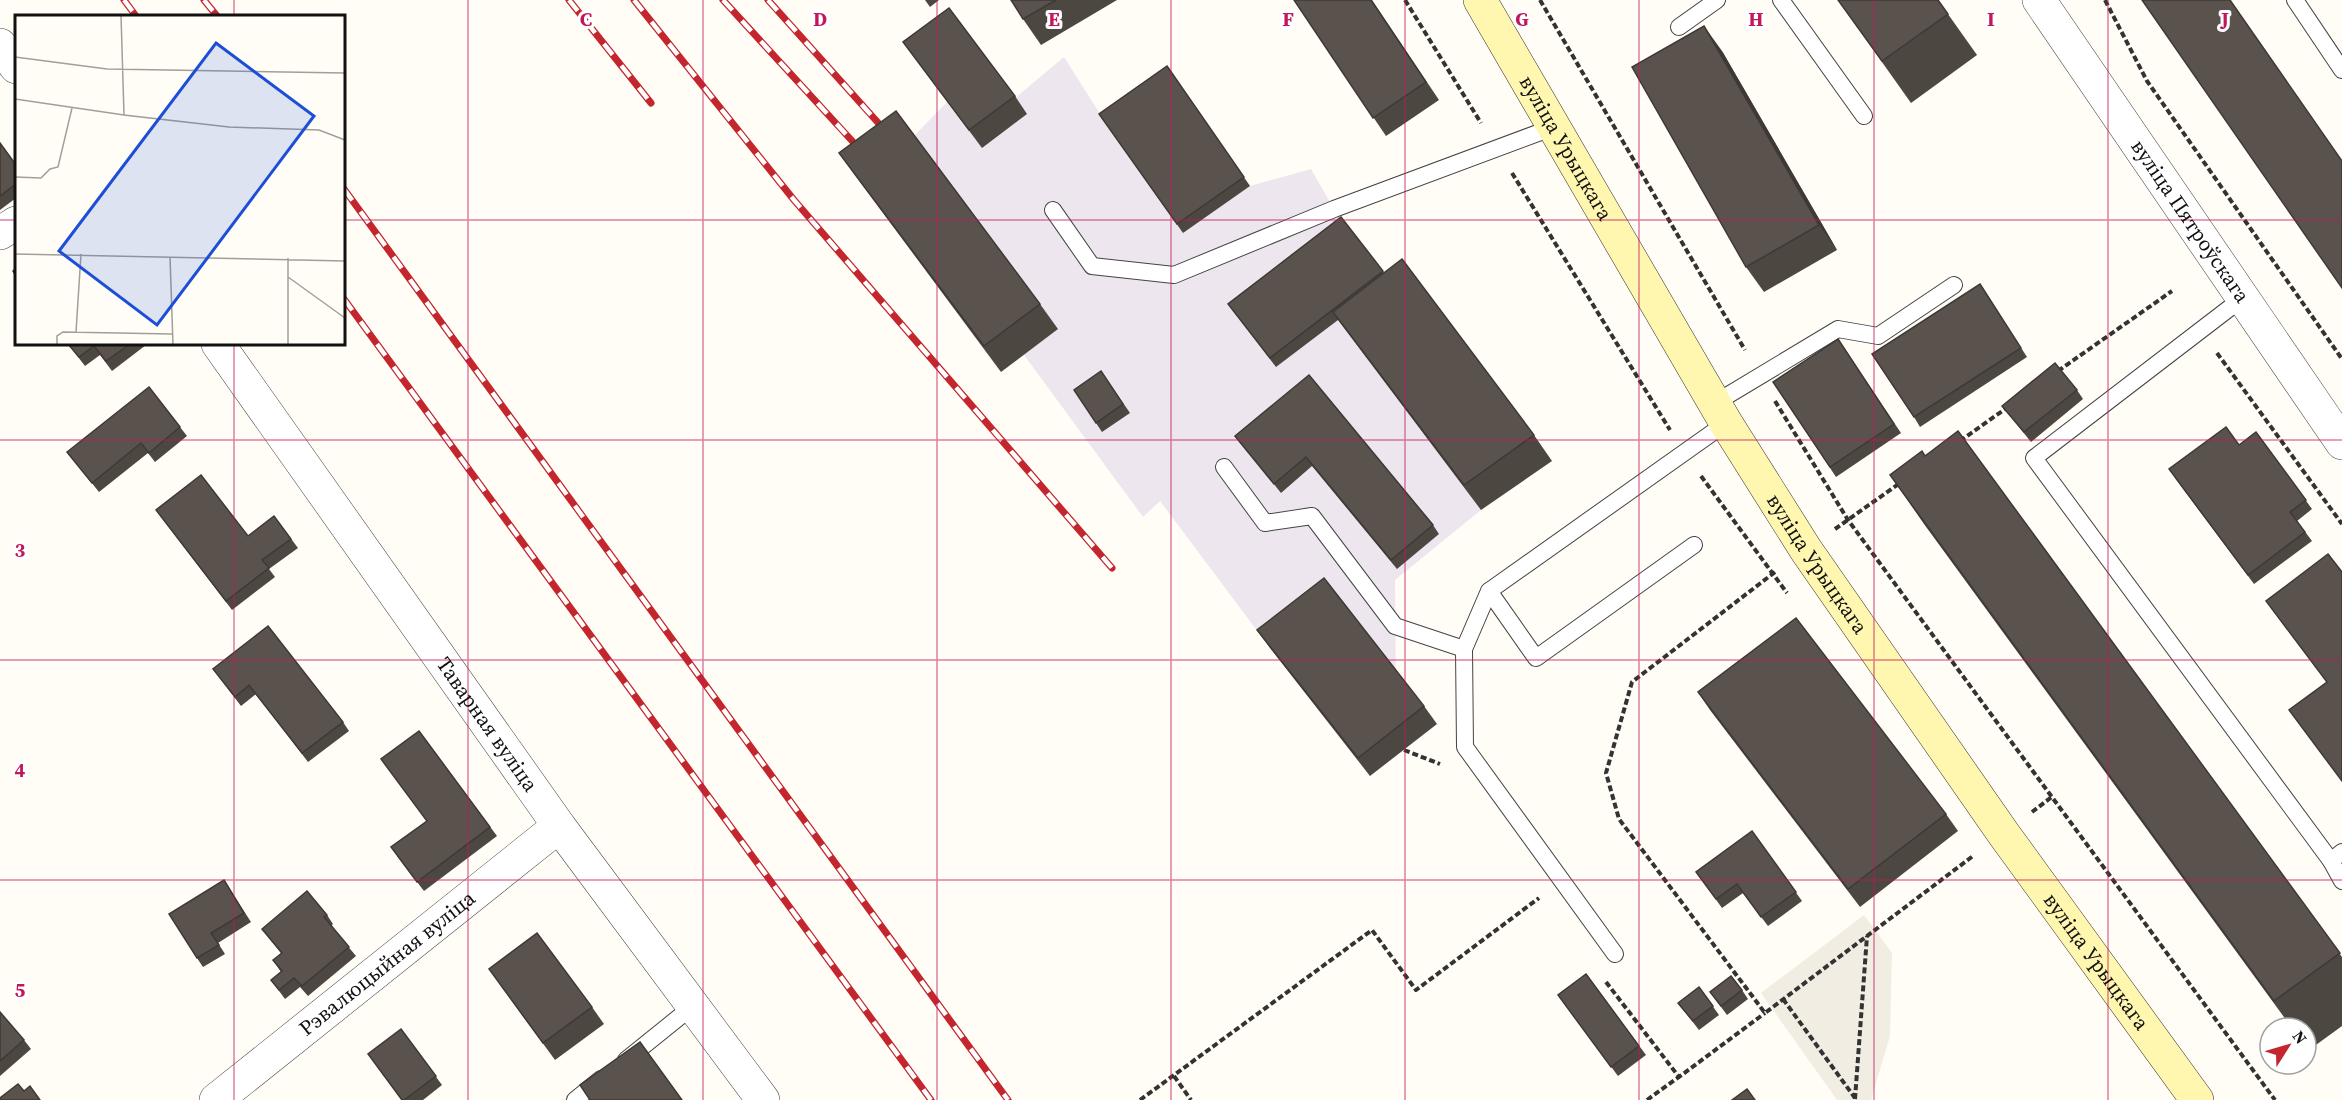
<svg xmlns="http://www.w3.org/2000/svg" width="2342" height="1100" viewBox="0 0 2342 1100" font-family="'Source Serif 4',serif">
<rect width="100%" height="100%" fill="#fffdf5"/>
<polygon fill="#eee6ef" points="1064,57 1106,123 1173,76 1250,186 1311,169 1334,209 1389,280 1481,364 1552,461 1481,510 1395,580 1396,687 1437,724 1370,776 1270,648 1160,501 1143,517 1024,355 914,136 947,102 916,60 1015,98"/>
<polygon fill="#f1ede2" points="1864,915 1892,953 1890,1036 1871,1100 1837,1100 1761,993"/>
<g fill="none" stroke-linecap="round" stroke-linejoin="round">
<defs>
<g id="lane">
<polyline points="1781,0 1864,116"/>
<polyline points="2295,0 2342,70"/>
<polyline points="1679,27 1717,0"/>
<polyline points="1053,210 1092,266 1174,275 1334,209 1554,127"/>
<polyline points="2244,297 2034,458 2331,861 2342,852"/>
<polyline points="1715,403 1838,329 1878,336 1954,285"/>
<polyline points="1224,467 1265,523 1312,516 1395,626 1464,649"/>
<polyline points="1489,591 1536,658 1694,545"/>
<polyline points="2331,861 2342,881"/>
<polyline points="1615,954 1465,747 1464,649 1489,591 1726,423"/>
<polyline points="626,1060 693,1006"/>
<polyline points="575,1100 601,1079"/>
</g>
<g id="street">
<path id="s1" d="M2039,0L2342,443"/>
<polyline points="0,45 16,67"/>
<polyline points="0,233 16,223"/>
<path id="s2" d="M218,344L559,826L763,1100"/>
<path id="s3" d="M216,1100L559,826"/>
</g>
<g id="secondary">
<path id="s4" d="M1480,0L1726,423L1806,550L2003,833L2197,1100"/>
</g>
</defs>
<use href="#lane" stroke="#444" stroke-width="18"/>
<use href="#street" stroke="#444" stroke-width="34"/>
<use href="#secondary" stroke="#333" stroke-width="34"/>
<g stroke="#333" stroke-width="4" stroke-dasharray="6 3" stroke-linecap="butt">
<polyline points="1405,0 1481,123"/>
<polyline points="1540,0 1745,350"/>
<polyline points="2105,0 2147,81 2342,359"/>
<polyline points="1512,173 1670,430"/>
<polyline points="2217,353 2342,524"/>
<polyline points="2058,371 2172,291"/>
<polyline points="1775,401 1848,520 2275,1100"/>
<polyline points="1960,441 2008,407"/>
<polyline points="1701,476 1787,593"/>
<polyline points="1835,529 1900,483"/>
<polyline points="1775,572 1632,682 1606,773 1619,819 1765,1013 1973,856"/>
<polyline points="1404,750 1440,764"/>
<polyline points="2032,812 2053,796"/>
<polyline points="1606,982 1679,1077 1765,1013"/>
<polyline points="1783,999 1855,1098"/>
<polyline points="1174,1076 1191,1100"/>
<polyline points="1855,1099 1867,936"/>
<polyline points="1140,1100 1372,930 1416,990 1539,898"/>
<polyline points="1647,1100 1679,1077"/>
</g>
<use href="#lane" stroke="#fff" stroke-width="16"/>
<use href="#street" stroke="#fff" stroke-width="33"/>
<use href="#secondary" stroke="#fff6b0" stroke-width="33"/>
<defs>
<g id="rail">
<polyline points="124,0 136,16"/>
<polyline points="204,0 217,16"/>
<polyline points="569,0 651,103"/>
<polyline points="634,0 794,200 1112,568"/>
<polyline points="723,0 865,155"/>
<polyline points="768,0 890,136"/>
<polyline points="344,189 1008,1100"/>
<polyline points="344,299 931,1100"/>
</g>
</defs>
<use href="#rail" stroke="#c4262e" stroke-width="7"/>
<use href="#rail" stroke="#fff" stroke-width="4.5" stroke-dasharray="14" stroke-linecap="butt"/>
</g>
<g fill="#4d4742">
<polygon points="925,0 939,0 930,7"/>
<polygon points="1011,0 1117,0 1041,45 1023,19"/>
<polygon points="1294,0 1372,0 1439,100 1386,136"/>
<polygon points="1838,0 1938,0 1977,55 1911,103"/>
<polygon points="903,42 1015,96 1027,114 982,148"/>
<polygon points="1722,51 1837,250 1764,292 1746,267"/>
<polygon points="1167,66 1250,186 1183,233 1099,114"/>
<polygon points="0,143 16,165 16,198 0,210"/>
<polygon points="839,153 1040,304 1058,329 1001,372 857,178"/>
<polygon points="1341,217 1384,273 1534,435 1552,461 1481,510 1338,320 1276,367 1228,304"/>
<polygon points="1980,284 2027,357 1920,427 1914,417"/>
<polygon points="1838,339 1901,433 1836,477 1773,382"/>
<polygon points="68,344 145,344 146,345 112,371 100,355 85,366"/>
<polygon points="1101,371 1130,413 1102,432 1074,390"/>
<polygon points="1309,375 1433,525 1439,534 1397,569 1312,466 1281,493 1235,436"/>
<polygon points="2077,390 2083,399 2031,442 2002,406"/>
<polygon points="180,427 187,436 155,462 148,453 99,492 67,452"/>
<polygon points="1958,431 2342,957 2342,1026 2309,1050 2306,1046 2306,1028 2292,1028 1924,524 1890,475 1925,456"/>
<polygon points="2256,432 2312,509 2297,521 2312,541 2254,584 2175,478 2239,445"/>
<polygon points="156,510 248,536 274,516 298,548 269,569 275,577 232,610"/>
<polygon points="1257,630 1424,706 1437,724 1370,776 1270,648"/>
<polygon points="213,669 343,722 349,731 308,762 256,694 241,706"/>
<polygon points="1698,692 1946,814 1958,831 1860,907 1710,710"/>
<polygon points="419,731 497,836 424,891 397,856 427,821"/>
<polygon points="1752,831 1802,901 1768,926 1743,893 1722,908 1696,872"/>
<polygon points="224,880 251,922 218,943 225,954 203,967 197,958"/>
<polygon points="327,915 333,924 331,926 356,956 308,996 300,987 285,999 271,980 281,972 273,960 281,953 262,929"/>
<polygon points="1586,974 1646,1055 1618,1076 1558,995"/>
<polygon points="501,986 592,1007 604,1024 555,1060"/>
<polygon points="1699,987 1719,1015 1699,1030 1678,1003"/>
<polygon points="1742,990 1748,999 1727,1015 1710,992"/>
<polygon points="0,1012 24,1040 31,1049 0,1076"/>
<polygon points="401,1029 442,1085 423,1100 402,1100"/>
</g>
<polygon fill="#3f3936" points="1704,26 1722,51 1837,250 1819,225"/>
<g fill="#5a524d" stroke="#3f3936" stroke-width="1.5">
<polygon points="1011,0 1056,0 1023,19"/>
<polygon points="1294,0 1371,0 1426,82 1373,118"/>
<polygon points="1838,0 1938,0 1948,14 1882,61"/>
<polygon points="2142,0 2230,0 2342,161 2342,288"/>
<polygon points="949,8 1015,96 969,130 903,42"/>
<polygon points="1704,26 1819,225 1746,267 1632,67"/>
<polygon points="1167,66 1244,177 1177,224 1099,114"/>
<polygon points="896,111 1040,304 984,346 839,153"/>
<polygon points="0,143 16,165 16,184 0,196"/>
<polygon points="1341,217 1383,271 1270,358 1228,304"/>
<polygon points="1402,259 1534,435 1464,485 1333,312"/>
<polygon points="16,268 16,276 13,271"/>
<polygon points="1980,284 2021,348 1914,417 1872,354"/>
<polygon points="1838,339 1894,424 1830,467 1773,382"/>
<polygon points="68,344 130,344 106,361 94,346 79,357"/>
<polygon points="2055,363 2077,390 2024,432 2002,406"/>
<polygon points="1101,371 1123,404 1096,423 1074,390"/>
<polygon points="1309,375 1433,525 1391,560 1306,457 1274,484 1235,436"/>
<polygon points="149,387 180,427 149,453 141,443 92,483 67,452"/>
<polygon points="2226,427 2239,445 2256,432 2306,500 2290,512 2305,532 2248,575 2169,469"/>
<polygon points="1958,431 2340,953 2274,1001 1890,475 1922,451 1925,456"/>
<polygon points="201,475 248,536 274,516 291,539 262,560 269,568 226,601 156,510"/>
<polygon points="2328,554 2342,572 2342,781 2289,710 2327,682 2266,601"/>
<polygon points="1324,578 1424,706 1358,758 1257,630"/>
<polygon points="1796,618 1946,814 1848,889 1698,692"/>
<polygon points="268,626 343,722 302,753 249,685 235,697 213,669"/>
<polygon points="419,731 490,827 417,882 391,847 427,821 381,759"/>
<polygon points="1752,831 1796,892 1761,917 1737,884 1716,899 1696,872"/>
<polygon points="224,880 244,913 211,933 219,945 197,958 169,914"/>
<polygon points="307,891 327,915 324,917 349,947 302,986 294,978 279,990 271,980 282,971 273,960 282,953 262,929"/>
<polygon points="537,933 592,1007 543,1043 489,969"/>
<polygon points="1586,974 1639,1046 1611,1067 1558,995"/>
<polygon points="1731,976 1742,990 1721,1006 1710,992"/>
<polygon points="1699,987 1713,1006 1693,1021 1678,1003"/>
<polygon points="0,1012 24,1040 0,1061"/>
<polygon points="401,1029 436,1076 404,1100 402,1100 368,1054"/>
<polygon points="640,1042 682,1100 590,1100 580,1085"/>
<polygon points="18,1084 24,1091 30,1086 40,1100 0,1100 0,1098"/>
<polygon points="1747,1089 1755,1100 1732,1100"/>
</g>
<path fill="none" stroke="#c2185b" stroke-width="1.5" stroke-opacity="0.55" d="M234,0V16M468,0V1100M703,0V1100M937,0V1100M1171,0V1100M1405,0V1100M1639,0V1100M1874,0V1100M2108,0V1100M0,220H16M344,220H2342M234,344V1100M0,440H2342M0,660H2342M0,880H2342"/>
<g text-anchor="middle" stroke-width="6" stroke-linejoin="round" paint-order="stroke">
<g font-size="21" fill="#111" stroke="#fff">
<text dy="7" stroke="none"><textPath href="#s4" startOffset="171">вуліца Урыцкага</textPath></text>
<text dy="7" stroke="none"><textPath href="#s1" startOffset="268">вуліца Пятроўскага</textPath></text>
<text dy="7" stroke="none"><textPath href="#s4" startOffset="657">вуліца Урыцкага</textPath></text>
<text dy="7" stroke="none"><textPath href="#s2" startOffset="466">Таварная вуліца</textPath></text>
<text dy="7" stroke="none"><textPath href="#s4" startOffset="1143">вуліца Урыцкага</textPath></text>
<text dy="7" stroke="none"><textPath href="#s3" startOffset="219">Рэвалюцыйная вуліца</textPath></text>
</g>
</g>
<g transform="translate(15 15)">
<rect width="330" height="330" fill="#fffdf5"/>
<path fill="none" stroke="#a09f9a" stroke-width="1.5" d="M106,0L109,100L214,112L304,115L330,125M0,42L92,54L330,58M0,84L109,100M0,162L26,163L35,154L43,152L57,93M0,239L330,246M155,242L158,330M273,243V330M273,262L330,303M61,317L66,239M42,330V321L48,317L157,319"/>
<path fill="#1d4ed8" fill-opacity="0.15" stroke="#1d4ed8" stroke-width="3" d="M201,28L299,101L142,310L44,236Z"/>
<rect width="330" height="330" fill="none" stroke="#111" stroke-width="3"/>
</g>
<g font-size="20" text-anchor="middle" font-weight="bold" fill="#c2185b" stroke="#fff" stroke-width="6" stroke-linejoin="round" paint-order="stroke">
<text x="586" y="26">C</text>
<text x="820" y="26">D</text>
<text x="1054" y="26">E</text>
<text x="1288" y="26">F</text>
<text x="1522" y="26">G</text>
<text x="1756" y="26">H</text>
<text x="1991" y="26">I</text>
<text x="2225" y="26">J</text>
<text x="20" y="557">3</text>
<text x="20" y="777">4</text>
<text x="20" y="997">5</text>
</g>
<g transform="translate(2288 1046) rotate(53)"><circle r="28" fill="#ffffff" stroke="#a0a0a0" stroke-width="1.5"/>
<path d="M0-4.5L10 22L0 15L-10 22Z" fill="#c4262e"/>
<text y="-9" font-size="16" font-weight="bold" text-anchor="middle" fill="#111111">N</text>
</g>
</svg>
